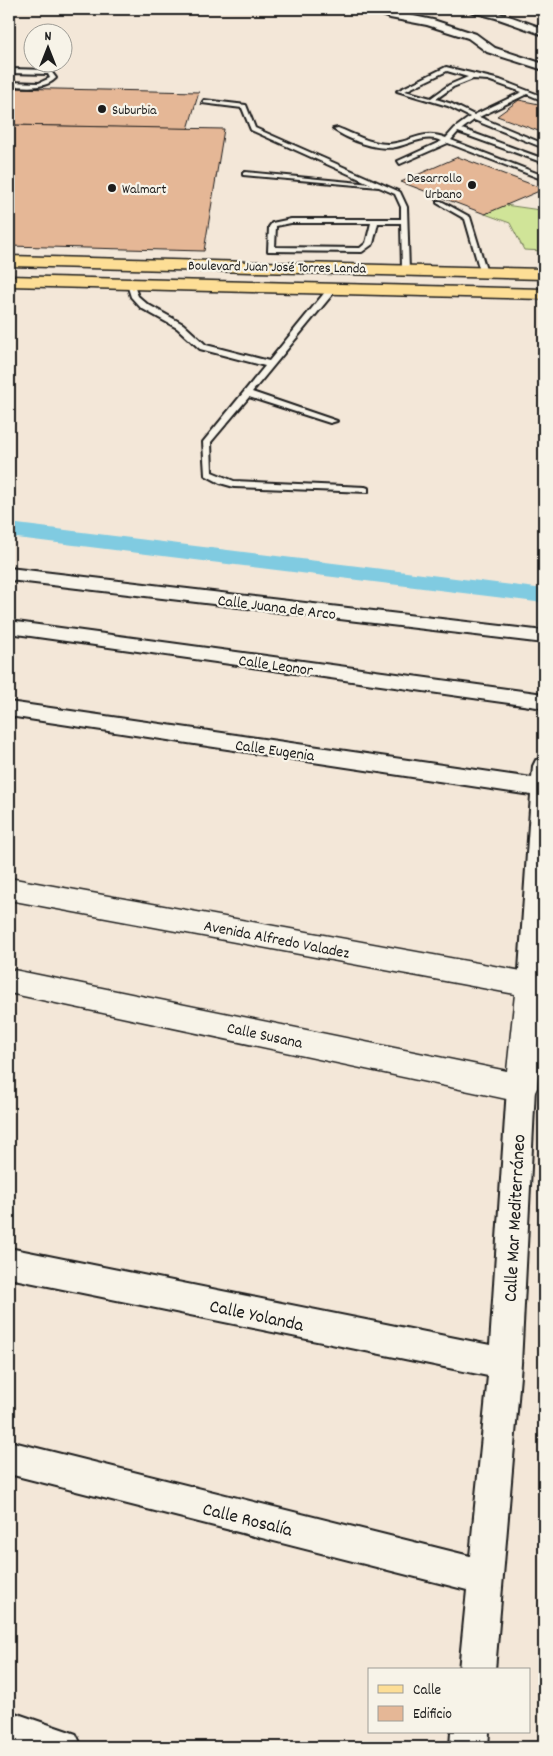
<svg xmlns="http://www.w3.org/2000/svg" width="553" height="1756" viewBox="0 0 553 1756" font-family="Dekko,sans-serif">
<rect width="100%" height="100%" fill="#f3e7d8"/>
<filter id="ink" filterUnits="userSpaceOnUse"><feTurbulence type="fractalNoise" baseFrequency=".02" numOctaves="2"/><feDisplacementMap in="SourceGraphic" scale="10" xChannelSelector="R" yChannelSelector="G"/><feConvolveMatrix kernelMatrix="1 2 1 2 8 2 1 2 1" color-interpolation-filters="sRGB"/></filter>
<g filter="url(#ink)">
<polygon fill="#d0e498" stroke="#76805a" points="505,205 540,210 544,207 544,251 524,250 510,223 485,214"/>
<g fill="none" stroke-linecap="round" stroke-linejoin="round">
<polygon fill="#80cbe1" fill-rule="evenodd" points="9,523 544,589 544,603 9,537"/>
</g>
<g fill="#e5b796" stroke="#1c1c1c">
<polygon points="9,88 199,92 188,129 9,125"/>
<polygon points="519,100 544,105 544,133 497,116"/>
<polygon points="9,125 224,129 204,251 9,246"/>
<polygon points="458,157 544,189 485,214 401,182"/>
</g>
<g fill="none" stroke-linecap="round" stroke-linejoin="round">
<defs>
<g id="lane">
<path d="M446,67L500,80L544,97V101L527,94L479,117L544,144V148L474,120L462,129L544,159V163L458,132L451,140L544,176V180L448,143L400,164L398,161L442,141C425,134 413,143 396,147C377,151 349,140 333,129L338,128C354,134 372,145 390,144C413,142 421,129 446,138L455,128L470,117L448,106L397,91ZM447,71L468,77L449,85L431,98L405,91ZM473,79L488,80L522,92L474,115L452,104L436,99L453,87Z"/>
<path d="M9,69L50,70L56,78C44,90 25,86 9,86V82L39,83L50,78L48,74L9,73Z"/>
<path d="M204,100L246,105L255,128L400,192L407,207L409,271L402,269L401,223H378L373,244L362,252L268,251L269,227L272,223L291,219H401V207L395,194L379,187L243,175V173L245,172L371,184L251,130L242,108L202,103ZM291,223H371L366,243L360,248L275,247L276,226Z"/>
<polygon points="437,201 441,201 470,217 487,273 480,271 465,219 437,203"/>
<polygon points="126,281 132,281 138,296 147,304 183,324 206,345 269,361 330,286 336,286 336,290 252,392 337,421 330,423 249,397 211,442 212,472 234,481 365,487 368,488 368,492 234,487 220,483 205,475 203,442 265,366 200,349 177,328 141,308 131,297"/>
</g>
<g id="street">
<polygon points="366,9 380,9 433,20 476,34 495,48 544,64 544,70 487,52 468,38 427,25 390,18"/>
<path d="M461,9C491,7 517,19 544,29V35L496,18Z"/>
<polygon points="9,568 544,631 544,643 9,580"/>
<polygon points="9,621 544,694 544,708 9,633"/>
<polygon points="9,702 532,778 533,766 536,760 544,758 544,985 540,993 531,996 522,993 518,985 531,795 9,716"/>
<polygon points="521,1076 531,1079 535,1088 521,1364 495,1670 459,1670 467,1590 9,1474 9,1441 470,1556 488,1376 9,1278 9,1248 490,1345 507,1088 511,1079"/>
<polygon points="9,1711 76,1734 82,1747 9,1747"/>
<polygon points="451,1732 489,1732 488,1747 450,1747"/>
</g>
<polygon id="secondary" points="9,878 544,975 544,1002 537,1088 532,1098 521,1102 9,993 9,969 507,1071 515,994 9,900"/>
<g id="primary">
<polygon points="9,256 544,269 544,279 9,266"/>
<polygon points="9,276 544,289 544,299 9,286"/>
</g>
</defs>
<use href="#lane" stroke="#1c1c1c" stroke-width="4"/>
<use href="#street" stroke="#1c1c1c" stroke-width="4"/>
<use href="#secondary" stroke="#1c1c1c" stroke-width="3"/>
<use href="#primary" stroke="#1c1c1c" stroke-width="3"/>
<use href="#lane" fill="#f7f3e8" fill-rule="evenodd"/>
<use href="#street" fill="#f7f3e8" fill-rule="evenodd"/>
<use href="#secondary" fill="#f7f3e8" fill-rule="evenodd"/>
<use href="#primary" fill="#fdde96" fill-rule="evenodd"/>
</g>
</g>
<g fill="#1c1c1c" stroke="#f7f3e8" stroke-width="2">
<circle cx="102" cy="109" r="5"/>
<circle cx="472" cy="185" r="5"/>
<circle cx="112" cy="188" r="5"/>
</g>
<g text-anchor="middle" stroke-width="4.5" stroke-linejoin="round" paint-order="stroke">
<g font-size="14" fill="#1c1c1c" stroke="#f7f3e8" text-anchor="start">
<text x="112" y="114">Suburbia</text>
<text x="462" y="182" text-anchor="end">Desarrollo<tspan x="462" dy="16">Urbano</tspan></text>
<text x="122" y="193">Walmart</text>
</g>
<g font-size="14" fill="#1c1c1c" stroke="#f7f3e8">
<text transform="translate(277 266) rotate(1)" y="5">Boulevard Juan José Torres Landa</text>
</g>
<g font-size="16" fill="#1c1c1c" stroke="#f7f3e8">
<text transform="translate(277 606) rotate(7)" y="6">Calle Juana de Arco</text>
<text transform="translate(276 664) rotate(8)" y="6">Calle Leonor</text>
<text transform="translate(275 749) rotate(8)" y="6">Calle Eugenia</text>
<text transform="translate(277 938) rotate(11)" y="6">Avenida Alfredo Valadez</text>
<text transform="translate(265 1034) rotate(12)" y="6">Calle Susana</text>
</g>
<g font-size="19" fill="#1c1c1c" stroke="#f7f3e8">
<text transform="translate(513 1218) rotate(-87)" y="7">Calle Mar Mediterráneo</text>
<text transform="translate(257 1314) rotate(12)" y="7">Calle Yolanda</text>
<text transform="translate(248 1518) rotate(14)" y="7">Calle Rosalía</text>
</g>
</g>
<rect width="553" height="1756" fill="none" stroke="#f7f3e8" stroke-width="30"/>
<rect x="15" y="15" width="523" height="1726" fill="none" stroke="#1c1c1c" stroke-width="2" filter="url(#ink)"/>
<rect x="368" y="1668" width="162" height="65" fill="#f7f3e8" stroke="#9f9d96"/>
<rect x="378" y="1685" width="25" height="8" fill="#fdde96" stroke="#9f9d96"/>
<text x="413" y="1694" font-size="15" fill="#1c1c1c">Calle</text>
<rect x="378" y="1706" width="25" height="15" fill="#e5b796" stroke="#9f9d96"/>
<text x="413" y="1718" font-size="15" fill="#1c1c1c">Edificio</text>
<g transform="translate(48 48)"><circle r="24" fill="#f7f3e8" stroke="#9f9d96"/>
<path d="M0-4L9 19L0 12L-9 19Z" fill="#1c1c1c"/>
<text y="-8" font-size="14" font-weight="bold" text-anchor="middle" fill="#1c1c1c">N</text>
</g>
</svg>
